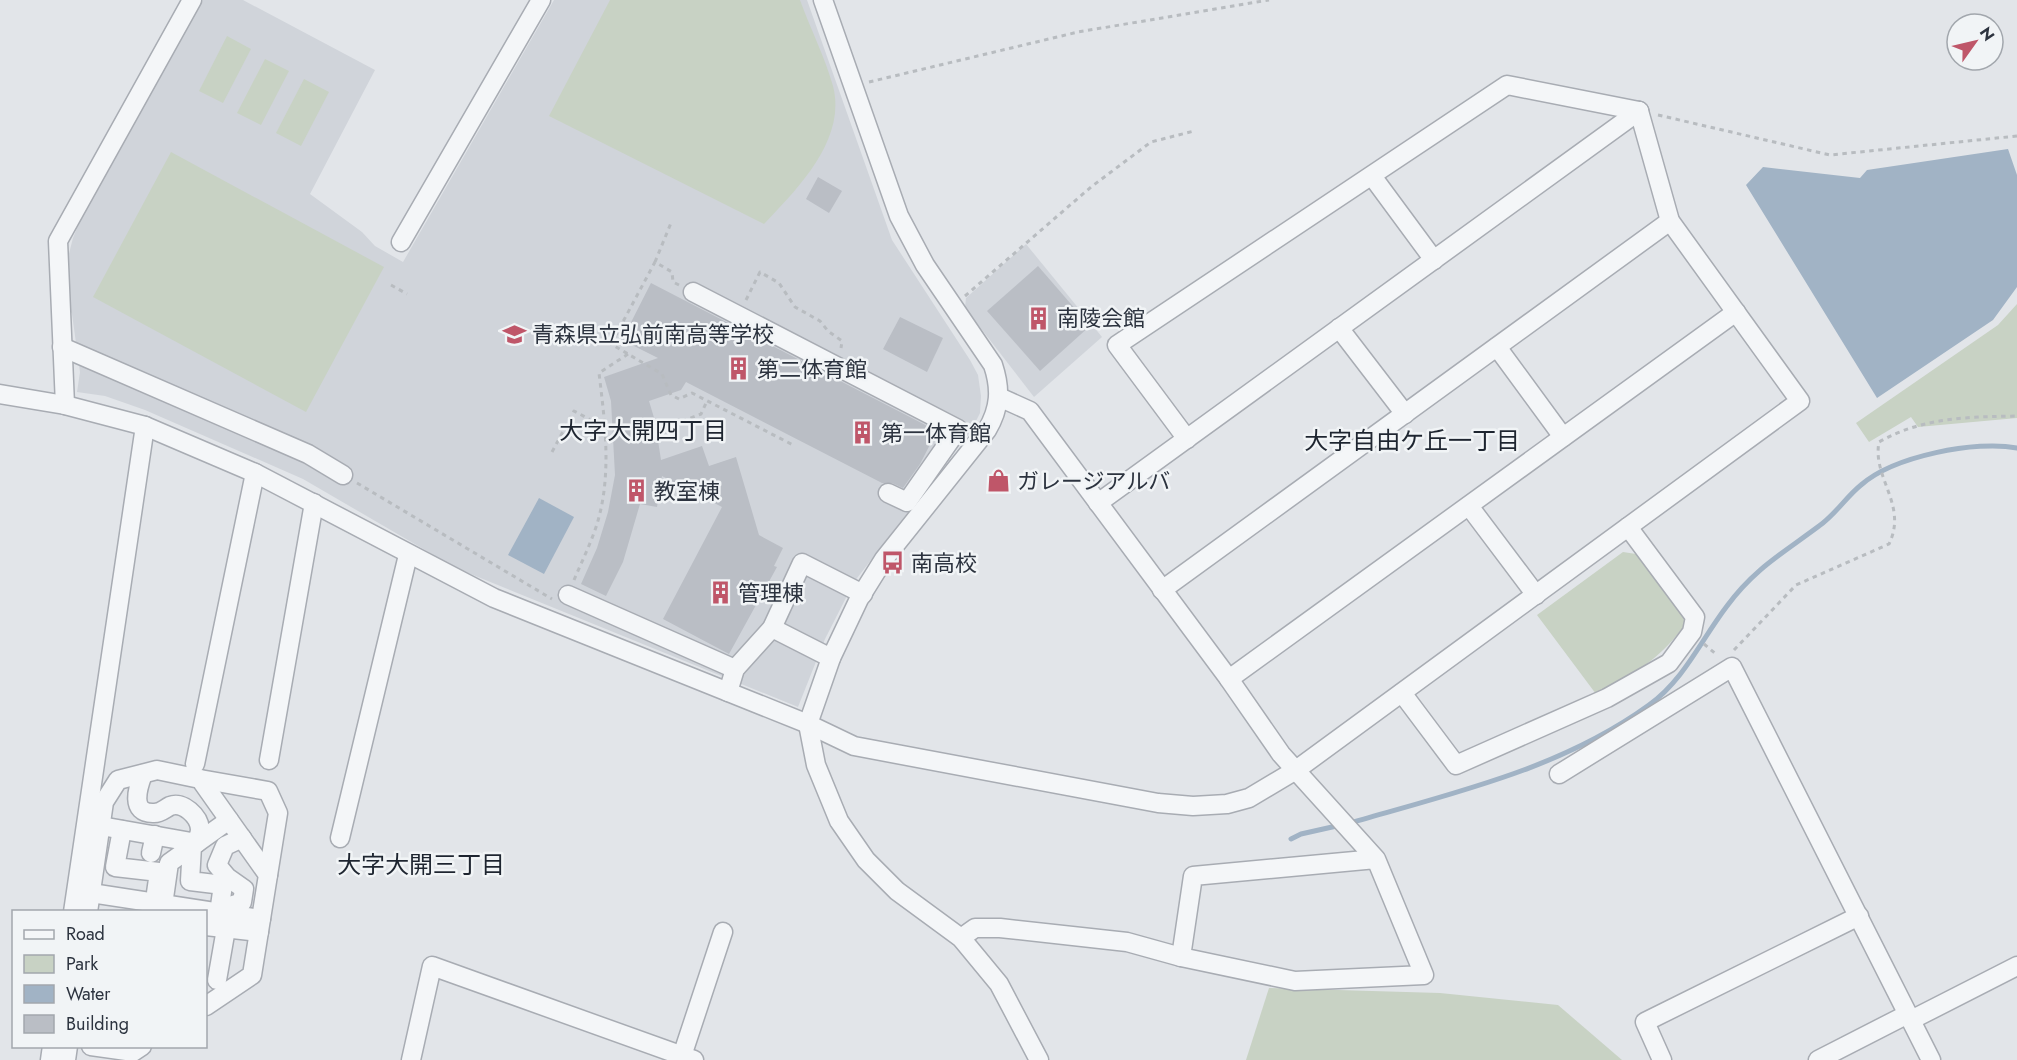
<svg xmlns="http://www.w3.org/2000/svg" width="2017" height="1060" viewBox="0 0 2017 1060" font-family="Jost,'Noto Sans JP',sans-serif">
<rect width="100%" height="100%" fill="#e2e5e9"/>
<g fill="#d0d4da">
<polygon points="203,0 243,0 375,70 310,194 362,232 375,246 403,262 554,0 807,0 892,240 970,360 978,375 981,396 980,413 971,431 854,582 825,639 798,707 456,568 303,479 145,410 105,396 77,392 80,372 72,314 64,299 66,265 73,238 93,189"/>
<polygon points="1026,244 1102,337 1034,397 965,308 966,298"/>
</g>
<g fill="#c8d2c4">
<path d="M610,0H800C810,28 825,57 833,86C847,140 797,189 764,224L549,116Z"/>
<polygon points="227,36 251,49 223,103 199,91"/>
<polygon points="265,59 289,71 261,125 237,113"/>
<polygon points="304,79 329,92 301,146 276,133"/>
<polygon points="171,152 384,267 306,412 93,297"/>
<polygon points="2017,304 2017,418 1918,427 1911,417 1869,442 1856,423 1998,325"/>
<path d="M1623,552L1636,554L1687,622C1658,662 1638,670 1596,694L1537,615Z"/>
<polygon points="1269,988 1440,993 1558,1005 1622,1060 1246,1060"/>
</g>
<g fill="#a1b3c5">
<polygon points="2008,149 2017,175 2017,287 1993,320 1877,398 1746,185 1763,167 1860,178 1867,170"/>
<polygon points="539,498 574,517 544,574 508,555"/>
</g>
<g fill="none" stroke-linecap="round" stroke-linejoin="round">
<g stroke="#a1b3c5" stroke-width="5">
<path d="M1350,823C1453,793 1561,769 1649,705C1684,680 1701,640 1727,606C1754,569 1783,553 1819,526C1835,515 1846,497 1861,485C1894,456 1976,440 2017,448"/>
<polyline points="1291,839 1301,834 1341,825"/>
</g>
</g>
<g fill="#babec5">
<polygon points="818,177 842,191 829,213 806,199"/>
<polygon points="1038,266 1090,326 1040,371 987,311"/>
<polygon points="651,283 937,431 920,464 903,488 892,483 882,483 686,382 681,390 649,401 655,421 661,460 702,446 709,466 736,457 759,535 783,548 774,566 777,567 729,654 663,619 722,507 662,476 657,507 640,504 623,562 606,596 581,584 597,548 608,512 615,475 611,401 604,377 658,358 622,340"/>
<polygon points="900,317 943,338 927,372 883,349"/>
</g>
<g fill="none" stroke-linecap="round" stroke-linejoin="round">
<defs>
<g id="minor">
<path d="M823,0L899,216L925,265L993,365C1001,389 1000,408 987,430L884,559L859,599L831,658L808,724L816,765L839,821L866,860L897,891L961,938L999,984L1039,1060"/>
<polyline points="1372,176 1434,260"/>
<polyline points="401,242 541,0"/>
<polyline points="693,292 958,429 907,502 888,493"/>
<polyline points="1339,328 1405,414"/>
<polyline points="62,347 308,454 343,475"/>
<polyline points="1497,347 1563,437"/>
<polyline points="0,394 65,405 145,426 255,473 494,598 808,724 854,746 1158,803 1193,806 1227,804 1249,798 1296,770 1800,401 1670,221 1639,111"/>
<polyline points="999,397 1030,411 1229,679 1281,754 1376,859 1424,975 1295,981 1181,957 1193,876 1376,859"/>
<polyline points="65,405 58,241 192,0"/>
<polyline points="1187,439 1117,345 1507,85 1639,111"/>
<polyline points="1098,503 1639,111"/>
<polyline points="1469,506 1536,595"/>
<polyline points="1162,590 1670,221"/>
<polyline points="568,595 735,669"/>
<polyline points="772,628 831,658"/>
<polyline points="1229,679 1736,312"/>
<polyline points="728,692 735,669 772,628 802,563 863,594"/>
<polyline points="1402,693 1456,765 1607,698 1669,663 1692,632 1695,617 1628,527"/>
<polyline points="269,760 314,503"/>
<polyline points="195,764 255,473"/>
<polyline points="1559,774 1732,667 1931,1060"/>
<polyline points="200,779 268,791 278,813 268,875"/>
<path d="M101,826L197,843C198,839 200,833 200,829C199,816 183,801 170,806C164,809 161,813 154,813C129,814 138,787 143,774"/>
<polyline points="122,830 115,867 159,872 156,893"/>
<polyline points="340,838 408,555"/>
<polyline points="192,846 190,881 223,885 219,913"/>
<polyline points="151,853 155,835"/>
<polyline points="91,893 261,919"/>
<polyline points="73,912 145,426"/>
<polyline points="88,912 104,802 118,780 157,770 200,779 268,875 252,975 206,1006"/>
<polyline points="162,912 169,863 229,820"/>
<polyline points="206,926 259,932"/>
<polyline points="961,938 975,928 1000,928 1127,942 1181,957"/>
<polyline points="217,980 230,906 242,902 244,889 227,877 217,865 225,846 242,838"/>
<polyline points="1911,1020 2017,966"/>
<polyline points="91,1046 133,1052 142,1046"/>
<polyline points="682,1056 723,932"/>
<polyline points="50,1060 52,1046"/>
<polyline points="66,1060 68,1046"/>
<polyline points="411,1060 432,966 694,1060"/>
<polyline points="1662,1060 1645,1022 1859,916"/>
<polyline points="1818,1060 1908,1014"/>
</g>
</defs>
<use href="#minor" stroke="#a8acb3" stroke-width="21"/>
<g stroke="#b8bcc0" stroke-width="3" stroke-dasharray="4.5 4.5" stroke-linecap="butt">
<polyline points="869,82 1078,32 1269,0"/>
<polyline points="1658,115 1830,155 2017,136"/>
<polyline points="655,262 671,223"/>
<polyline points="391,285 407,294"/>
<polyline points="679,285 673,282 672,272 655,262 611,344 662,374 671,395 679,399 692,393 795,446"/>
<polyline points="965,296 1091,187 1151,142 1194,131"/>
<polyline points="746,300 760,272 779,283 795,307 820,321 828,331 842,341 841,348"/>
<polyline points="655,421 683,421 701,414 707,401"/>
<polyline points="552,452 574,411 589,419 599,433 607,438"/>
<polyline points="357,483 552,599"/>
<path d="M574,580C582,561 591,543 597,524C612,475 605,423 599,373L628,354"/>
<polyline points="1704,644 1717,655"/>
<path d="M1734,650L1796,585L1889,544C1908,505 1872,478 1879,442C1923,417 1968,417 2017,416"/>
</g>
<use href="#minor" stroke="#f4f6f8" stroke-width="18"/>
</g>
<defs>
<symbol id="building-bare" viewBox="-9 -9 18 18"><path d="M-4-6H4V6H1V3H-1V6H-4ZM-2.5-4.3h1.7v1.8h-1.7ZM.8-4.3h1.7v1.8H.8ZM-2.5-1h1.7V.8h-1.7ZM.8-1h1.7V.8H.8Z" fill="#bf5669" stroke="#f1f4f6" stroke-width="2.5" paint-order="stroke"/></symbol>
<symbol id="school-bare" viewBox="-9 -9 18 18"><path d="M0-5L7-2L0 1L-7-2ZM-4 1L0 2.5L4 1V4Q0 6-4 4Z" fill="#bf5669" stroke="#f1f4f6" stroke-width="2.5" paint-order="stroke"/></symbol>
<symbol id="shop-bare" viewBox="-9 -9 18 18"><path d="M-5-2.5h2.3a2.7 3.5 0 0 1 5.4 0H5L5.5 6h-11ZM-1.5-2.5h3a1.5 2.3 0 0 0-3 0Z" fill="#bf5669" stroke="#f1f4f6" stroke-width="2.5" paint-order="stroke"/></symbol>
<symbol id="bus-bare" viewBox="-9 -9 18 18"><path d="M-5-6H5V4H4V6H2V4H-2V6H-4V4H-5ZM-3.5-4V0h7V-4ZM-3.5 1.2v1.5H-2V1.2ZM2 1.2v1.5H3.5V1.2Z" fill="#bf5669" stroke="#f1f4f6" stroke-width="2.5" paint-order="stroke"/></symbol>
</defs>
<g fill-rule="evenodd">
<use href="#building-bare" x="1022" y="302" width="33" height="33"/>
<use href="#school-bare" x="498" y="318" width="33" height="33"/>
<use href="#building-bare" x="722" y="352" width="33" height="33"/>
<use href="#building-bare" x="846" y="416" width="33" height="33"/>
<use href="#shop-bare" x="982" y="464" width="33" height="33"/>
<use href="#building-bare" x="620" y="474" width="33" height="33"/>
<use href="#bus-bare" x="876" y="546" width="33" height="33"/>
<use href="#building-bare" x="704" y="576" width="33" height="33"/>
</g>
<g text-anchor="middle" stroke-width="5" stroke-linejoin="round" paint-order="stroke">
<g font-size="22" fill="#2c333f" stroke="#f1f4f6" text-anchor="start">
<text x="1057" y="326">南陵会館</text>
<text x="532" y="342">青森県立弘前南高等学校</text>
<text x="757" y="377">第二体育館</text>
<text x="881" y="441">第一体育館</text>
<text x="1017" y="489">ガレージアルバ</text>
<text x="654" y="499">教室棟</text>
<text x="911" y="571">南高校</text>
<text x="738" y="601">管理棟</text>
</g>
<g font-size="24" fill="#1e2530" stroke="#f1f4f6">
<text x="643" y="439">大字大開四丁目</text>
<text x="1412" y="449">大字自由ケ丘一丁目</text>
<text x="421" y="873">大字大開三丁目</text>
</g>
</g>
<rect x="12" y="910" width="195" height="138" fill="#f1f4f6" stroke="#a2a7ad" stroke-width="1.5"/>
<rect x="24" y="930" width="30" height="9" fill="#f4f6f8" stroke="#a2a7ad" stroke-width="1.5"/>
<text x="66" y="940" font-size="18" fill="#2c333f">Road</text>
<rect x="24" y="955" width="30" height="18" fill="#c8d2c4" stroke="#a2a7ad" stroke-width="1.5"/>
<text x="66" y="970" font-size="18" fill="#2c333f">Park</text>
<rect x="24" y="985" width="30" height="18" fill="#a1b3c5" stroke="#a2a7ad" stroke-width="1.5"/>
<text x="66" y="1000" font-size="18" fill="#2c333f">Water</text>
<rect x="24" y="1015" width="30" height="18" fill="#babec5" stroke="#a2a7ad" stroke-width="1.5"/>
<text x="66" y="1030" font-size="18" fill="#2c333f">Building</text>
<g transform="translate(1975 42) rotate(56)"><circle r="28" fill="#f1f4f6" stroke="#a2a7ad" stroke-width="1.5"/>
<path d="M0-4.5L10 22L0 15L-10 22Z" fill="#bf5669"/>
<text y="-9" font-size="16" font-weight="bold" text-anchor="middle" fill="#2c333f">N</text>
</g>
</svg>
